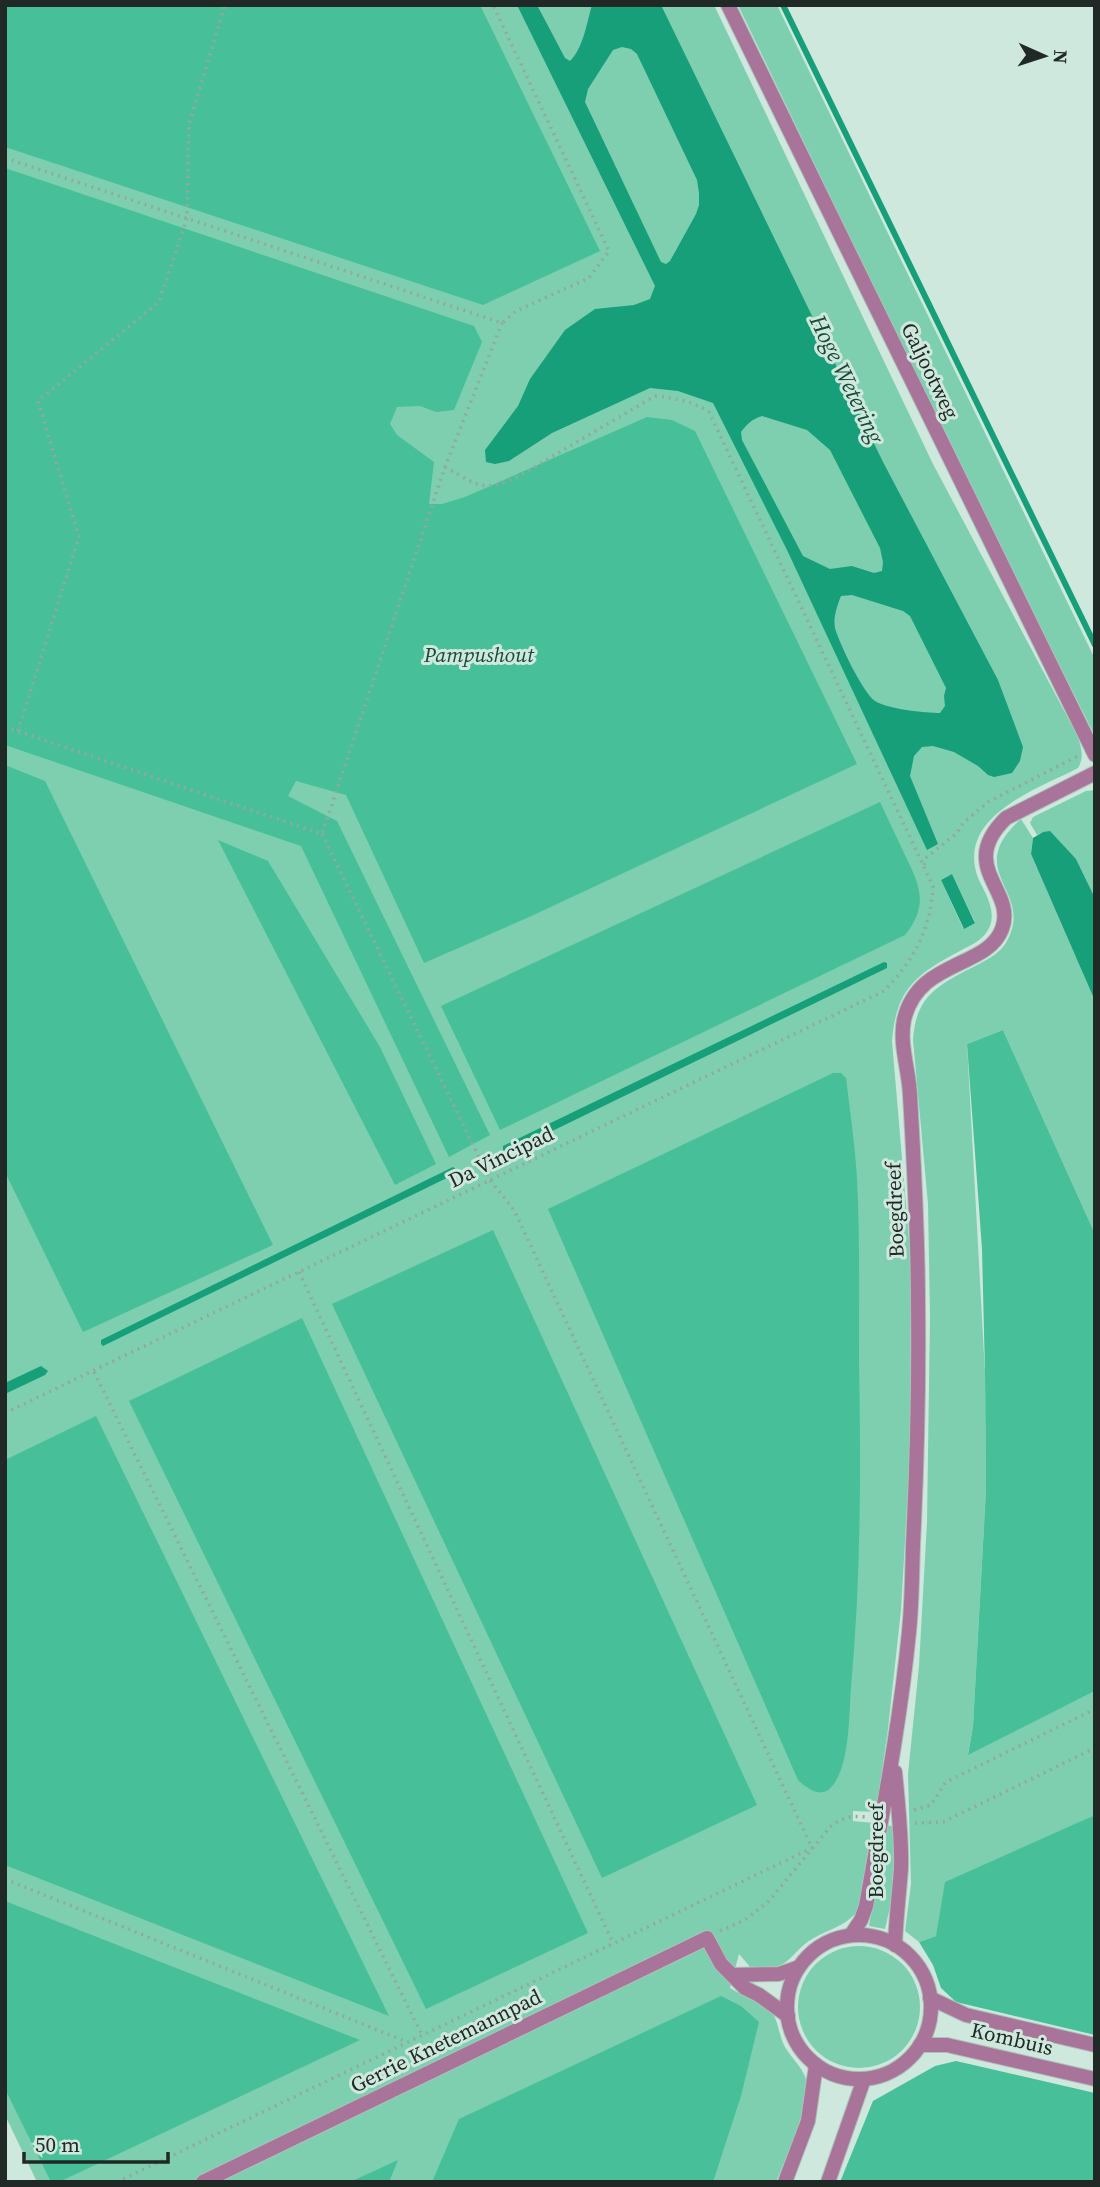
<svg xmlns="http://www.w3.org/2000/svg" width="1100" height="2187" viewBox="0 0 1100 2187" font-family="'Source Serif 4',serif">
<rect width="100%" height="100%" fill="#cfe8dd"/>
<g fill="#7dcfb0" fill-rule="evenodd">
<path d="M5,5H714L933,464L1077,735C1081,747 1085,756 1078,768C1038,789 958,815 977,875C979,881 983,888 986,894C991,906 995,918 988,930C982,941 969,946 958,952C915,975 896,990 892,1041L911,1264L910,1455L901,1610L888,1729L876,1812L853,1811V1821L874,1823L860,1908C845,1929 824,1929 805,1944C796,1951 790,1961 779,1966C771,1969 760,1968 751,1968L739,1954L730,1988C741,1995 760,2001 768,2008C778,2017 778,2031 783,2043C788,2055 802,2066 806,2079C813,2099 785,2160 776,2182H37L5,2115ZM952,874L975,922L963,928L941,880Z"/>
<polygon points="738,5 777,5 1095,659 1095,736 959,465"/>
<polygon points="1095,790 1095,898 1076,859 1043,832 1037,835 1030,823 1033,817 1086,791"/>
<path d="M1021,819L1033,838L1031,854L1095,1001V1234L1003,1030L967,1044L985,1373L986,1489L973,1726L968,1754L1095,1691V1815L1080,1822L936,1936L919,1942L905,1931L911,1884L908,1774L919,1666L927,1522L930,1316L928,1204L913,1040C916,993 941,984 979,964C990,958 1001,952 1007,941C1035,890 961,872 1021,819Z"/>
<polygon points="886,1825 896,1827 891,1903 885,1929 869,1926"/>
<circle cx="859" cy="2007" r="61"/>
</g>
<g fill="#47c099">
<polygon points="5,5 480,5 600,251 483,305 5,147"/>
<polygon points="5,168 474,326 482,342 454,410 436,412 420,406 397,407 390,424 397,435 434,462 429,504 442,504 465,497 647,417 672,420 695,431 857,764 527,918 424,963 346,795 296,781 288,796 337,821 490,1135 449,1157 301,846 5,745"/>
<polygon points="5,765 45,781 273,1245 83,1332 5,1172"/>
<path d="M880,802C888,819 896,836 904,853C919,884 930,904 905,935L500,1130L441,1006Z"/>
<polygon points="218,840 268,861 380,1047 436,1164 395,1185"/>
<polygon points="1003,1030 1095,1234 1095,1691 968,1755 973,1726 986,1489 985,1373 982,1249 967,1044"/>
<path d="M833,1073H841L846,1078C850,1111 855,1145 857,1178C860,1238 859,1299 859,1358C861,1468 861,1578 851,1687C849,1713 850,1764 833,1785C822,1800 808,1789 798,1780L548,1209Z"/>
<polygon points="493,1230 757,1805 602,1878 332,1304"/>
<polygon points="302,1318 588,1933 426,2009 129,1401"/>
<polygon points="96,1416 389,2016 5,1865 5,1460"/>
<polygon points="1095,1815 1095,2035 956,2002 941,1988 933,1965 919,1942 936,1936 945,1882"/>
<polygon points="5,1901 360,2040 59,2182 51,2182 5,2089"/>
<polygon points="721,1996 741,2006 759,2022 741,2096 713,2182 432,2182 459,2119"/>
<polygon points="956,2061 1095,2093 1095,2182 840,2182 873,2101 935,2066"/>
<polygon points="398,2160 389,2182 350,2182"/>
</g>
<g fill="#179f7a" fill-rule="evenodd">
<path d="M517,5H537L565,58L570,61C583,49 587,22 592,5H661L883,462L998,680L1023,747L1020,761L1012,773L994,777L988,775L978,766L954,752L933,746L922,747L914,756L910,776L938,844L927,850L787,550L713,403L678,391L650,388L552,433L509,461L495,464L486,462L485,450L518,406L530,379L565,330L595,309L634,305L650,299L655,286ZM622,47L631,49L637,54L697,180L699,193V205L696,214L670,261L666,264L661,262L585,102L588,89L613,50ZM762,416L807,430L830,450L880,548L883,562L882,571L874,573L852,566L830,569L803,556L742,440L741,432C747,424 752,419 762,416ZM852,595L903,611L910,616L946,688L944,696L945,706L940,713C925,713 887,709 875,701C863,693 839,643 835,628C833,618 837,606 841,596Z"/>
<polygon points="1050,831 1076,859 1095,898 1095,1001 1031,854 1033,838 1043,832"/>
<polygon points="952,874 975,923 964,929 941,880"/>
<polygon points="884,962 887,963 887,968 507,1153 503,1150 503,1146"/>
<polygon points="453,1167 458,1171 457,1173 103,1346 101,1344 101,1340"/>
<polygon points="41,1366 48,1371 45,1375 5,1394 5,1383"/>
</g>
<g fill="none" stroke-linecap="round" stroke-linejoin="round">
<polyline stroke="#179f7a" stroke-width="6" points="783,5 1095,645"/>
<defs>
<g id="minor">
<polyline points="728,5 1095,755"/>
<polyline points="732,1975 779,1974 799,1967"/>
<polyline points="930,1998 966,2015 1095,2045"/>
<polyline points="920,2045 947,2045 1095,2079"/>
<polyline points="203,2182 707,1938 721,1964 745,1988 759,1995 788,2016"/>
</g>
<g id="tertiary">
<path d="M895,1772C898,1804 902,1837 901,1869C899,1895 896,1920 895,1945"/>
<path d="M851,1935L861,1920L866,1906C882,1815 900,1724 909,1632C912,1603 912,1574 913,1545C917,1464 919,1384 918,1303C918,1233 914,1164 910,1095C909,1070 899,1044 904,1020C918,959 987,969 1002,929C1017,890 956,867 1006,818L1095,773"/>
<circle cx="859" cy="2007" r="72"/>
<polyline points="785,2182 808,2121 816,2065"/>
<polyline points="828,2182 864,2079"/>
</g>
</defs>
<use href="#minor" stroke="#acc2b8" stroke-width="16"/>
<use href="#tertiary" stroke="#acc2b8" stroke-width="16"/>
<g stroke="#94a89f" stroke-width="3.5" stroke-dasharray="2 5" stroke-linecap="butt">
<polyline points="5,158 502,323 516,311 589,278 609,251 493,5"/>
<polyline points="5,727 322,834 445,467 502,323"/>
<polyline points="18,731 79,537 38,401 159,302 187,218 189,124 225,5"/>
<polyline points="322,834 490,1180 514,1210 812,1848"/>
<polyline points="924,865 927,857 957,833 963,823 988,802 1078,756"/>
<polyline points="299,1272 613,1943"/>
<polyline points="94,1372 422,2035"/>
<path d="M5,1413L884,991C914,960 931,929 933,886L709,412C692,401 675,398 655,396L519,476C482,493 480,486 445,467"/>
<polyline points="914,1810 931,1805 946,1782 1095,1709"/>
<polyline points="915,1823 943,1822 1095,1748"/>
<polyline points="5,1879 407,2042"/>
<path d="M720,1931L745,1920L769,1901L830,1827C842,1818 851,1815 865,1817"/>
<polyline points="117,2182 812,1848"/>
</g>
<use href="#minor" stroke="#a87499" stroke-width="14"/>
<use href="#tertiary" stroke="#a87499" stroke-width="14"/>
</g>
<g text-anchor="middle" stroke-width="6" stroke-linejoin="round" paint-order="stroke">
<g font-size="21" fill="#202925" stroke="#cfe8dd">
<text transform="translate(930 371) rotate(64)" y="7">Galjootweg</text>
<text transform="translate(501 1157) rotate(-26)" y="7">Da Vincipad</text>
<text transform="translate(895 1210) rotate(-92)" y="7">Boegdreef</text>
<text transform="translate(876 1851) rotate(-90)" y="7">Boegdreef</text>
<text transform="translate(1012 2039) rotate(13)" y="7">Kombuis</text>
<text transform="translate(446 2041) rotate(-26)" y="7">Gerrie Knetemannpad</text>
</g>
<g font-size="21" font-style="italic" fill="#174939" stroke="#cfe8dd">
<text x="479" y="662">Pampushout</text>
</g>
<g font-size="23" font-style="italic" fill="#164938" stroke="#cfe8dd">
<text transform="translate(847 379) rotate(64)" y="8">Hoge Wetering</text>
</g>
</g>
<rect width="1100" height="2187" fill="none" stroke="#202925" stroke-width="14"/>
<g transform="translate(1044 56) rotate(93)" stroke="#cfe8dd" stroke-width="5" paint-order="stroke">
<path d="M0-5L12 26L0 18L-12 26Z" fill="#202925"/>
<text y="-10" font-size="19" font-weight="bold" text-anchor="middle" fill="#202925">N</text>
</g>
<path d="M24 2152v10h144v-10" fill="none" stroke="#202925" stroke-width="3.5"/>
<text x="35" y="2152" font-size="21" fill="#202925" stroke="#cfe8dd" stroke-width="5" paint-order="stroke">50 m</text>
</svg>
